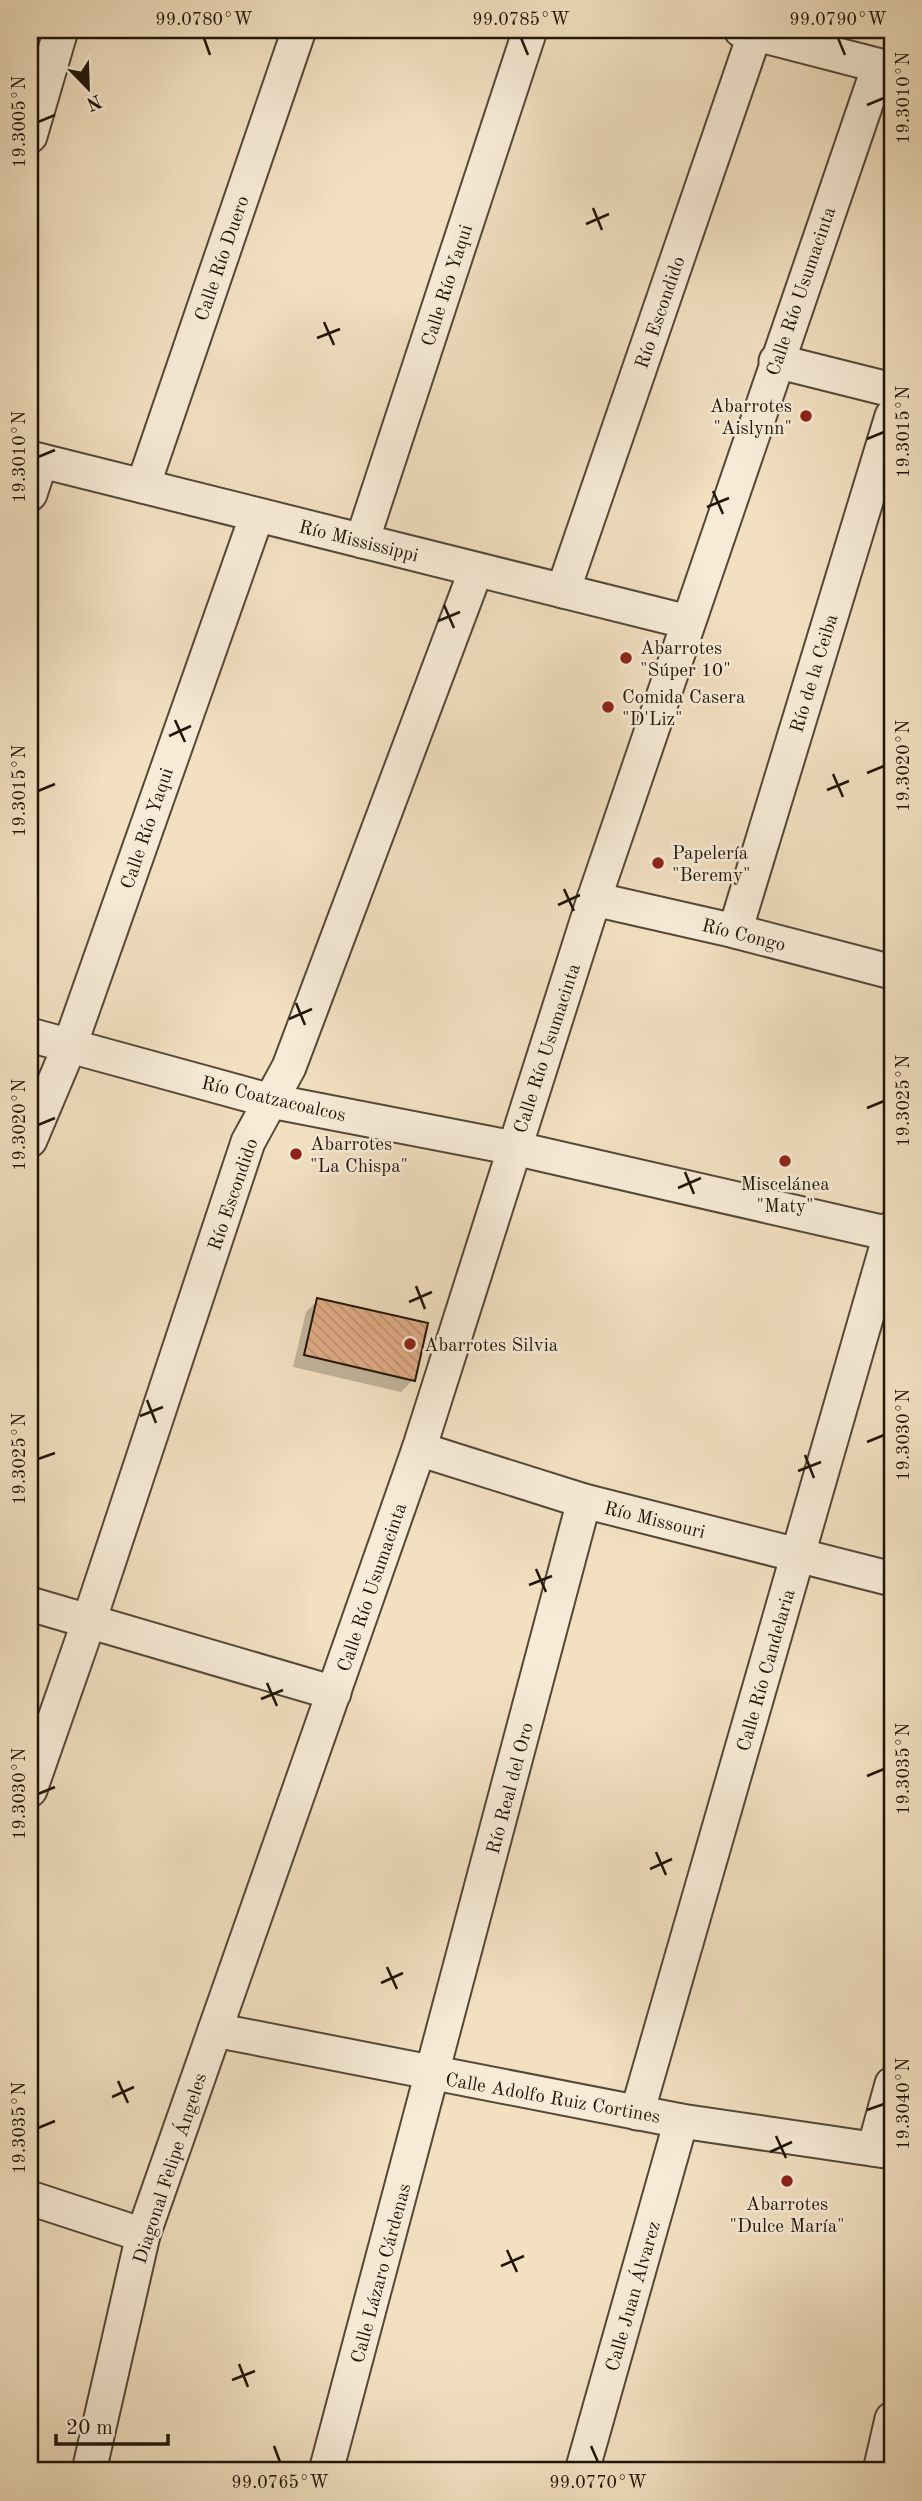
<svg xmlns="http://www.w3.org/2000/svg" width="922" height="2501" viewBox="0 0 922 2501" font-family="'Old Standard TT',serif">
<defs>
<pattern id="building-back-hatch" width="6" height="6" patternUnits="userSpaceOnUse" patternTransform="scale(1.75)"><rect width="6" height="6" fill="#e1ac87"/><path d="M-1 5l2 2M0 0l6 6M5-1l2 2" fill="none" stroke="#c19373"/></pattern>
</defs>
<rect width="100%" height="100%" fill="#f2e0c1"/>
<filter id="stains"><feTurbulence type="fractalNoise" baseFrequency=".00286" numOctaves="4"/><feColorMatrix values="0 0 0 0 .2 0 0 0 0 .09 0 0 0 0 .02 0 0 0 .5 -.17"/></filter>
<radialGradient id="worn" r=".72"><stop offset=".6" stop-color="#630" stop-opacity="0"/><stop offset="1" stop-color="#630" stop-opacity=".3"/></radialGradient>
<polygon fill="#0003" points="318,1300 413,1380 401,1392 293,1367 306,1312"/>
<polygon fill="url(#building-back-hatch)" stroke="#201509" stroke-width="2" points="317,1298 428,1323 415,1381 304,1355"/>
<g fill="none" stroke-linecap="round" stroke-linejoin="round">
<defs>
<g id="street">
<polyline points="741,30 892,69"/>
<polyline points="30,136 61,30"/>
<polyline points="776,361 892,390"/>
<polyline points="30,458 688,622"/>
<polyline points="143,486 299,30"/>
<polyline points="30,494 41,461"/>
<polyline points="362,541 530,30"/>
<polyline points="563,591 755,33"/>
<polyline points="594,899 735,931 892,972"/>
<polyline points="735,931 892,416"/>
<polyline points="30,1035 271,1101 514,1148 890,1234"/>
<polyline points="30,1140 70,1045 257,515"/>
<polyline points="419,1449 584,1501 892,1579"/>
<polyline points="30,1604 334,1693"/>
<polyline points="30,1790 89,1621 248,1142 289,1067 476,570"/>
<polyline points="215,2030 681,2121 892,2152"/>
<polyline points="637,2113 892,1228"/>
<polyline points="874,2149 892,2084"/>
<polyline points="30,2198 143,2235"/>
<polyline points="89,2471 143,2235 419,1449 594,899 879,66"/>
<polyline points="326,2471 584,1501"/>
<polyline points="582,2471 681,2121"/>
<polyline points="880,2471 892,2419"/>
</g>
</defs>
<use href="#street" stroke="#544837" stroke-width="37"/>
<use href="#street" stroke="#f7ebd7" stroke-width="33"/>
</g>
<path fill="none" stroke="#201509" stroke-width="2.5" d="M204,38L210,55M521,38L528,55M838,38L845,55M867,105L884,98M38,122L55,115M593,208L602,230M586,224L609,214M324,322L334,345M317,338L340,329M867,439L884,432M38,457L55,450M713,491L723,514M707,507L729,498M444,605L454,628M438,621L460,612M175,720L185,742M169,736L191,726M867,773L884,766M833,774L843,797M827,790L849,781M38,791L55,784M564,889L574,911M558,905L580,895M296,1003L305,1025M289,1019L312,1009M867,1108L884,1101M38,1125L55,1118M685,1172L694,1194M678,1188L701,1178M416,1286L425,1309M409,1302L432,1292M147,1400L156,1423M140,1416L163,1407M867,1442L884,1435M805,1455L814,1478M38,1459L55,1453M798,1471L821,1462M536,1569L546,1592M529,1585L552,1576M267,1683L277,1706M261,1699L283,1690M867,1776L884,1769M38,1794L55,1787M656,1852L666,1875M650,1869L672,1859M387,1967L397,1989M381,1983L403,1973M118,2081L128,2103M112,2097L134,2087M867,2110L884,2104M38,2128L55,2121M776,2136L786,2158M770,2152L792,2142M507,2250L517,2272M501,2266L524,2256M239,2364L248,2387M232,2380L255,2371M274,2446L280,2462M591,2446L598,2462"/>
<g fill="#8f2418" stroke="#f7ebd7" stroke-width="2.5">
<circle cx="806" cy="416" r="7"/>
<circle cx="626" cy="658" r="7"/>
<circle cx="608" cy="707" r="7"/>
<circle cx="658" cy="863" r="7"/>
<circle cx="296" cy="1154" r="7"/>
<circle cx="785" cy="1161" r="7"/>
<circle cx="410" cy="1344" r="7"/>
<circle cx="787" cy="2181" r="7"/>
</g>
<g text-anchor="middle" stroke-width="5" stroke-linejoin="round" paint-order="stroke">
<g font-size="19" fill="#201509" stroke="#f7ebd7">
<text transform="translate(221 258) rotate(-71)" y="7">Calle Río Duero</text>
<text transform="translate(446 285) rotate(-72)" y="7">Calle Río Yaqui</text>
<text transform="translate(800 291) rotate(-71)" y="7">Calle Río Usumacinta</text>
<text transform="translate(659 312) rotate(-71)" y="7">Río Escondido</text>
<text transform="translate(359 540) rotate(14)" y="7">Río Mississippi</text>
<text transform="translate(813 673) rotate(-73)" y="7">Río de la Ceiba</text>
<text transform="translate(146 828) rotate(-71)" y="7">Calle Río Yaqui</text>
<text transform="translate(744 934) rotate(14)" y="7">Río Congo</text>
<text transform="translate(546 1048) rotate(-72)" y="7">Calle Río Usumacinta</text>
<text transform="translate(274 1098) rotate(13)" y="7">Río Coatzacoalcos</text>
<text transform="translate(232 1194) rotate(-71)" y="7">Río Escondido</text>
<text transform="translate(655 1519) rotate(14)" y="7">Río Missouri</text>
<text transform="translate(371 1587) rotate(-71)" y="7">Calle Río Usumacinta</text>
<text transform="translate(765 1670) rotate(-74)" y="7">Calle Río Candelaria</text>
<text transform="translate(509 1788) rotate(-75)" y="7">Río Real del Oro</text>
<text transform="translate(553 2097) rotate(10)" y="7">Calle Adolfo Ruiz Cortines</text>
<text transform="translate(169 2168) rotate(-72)" y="7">Diagonal Felipe Ángeles</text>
<text transform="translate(380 2273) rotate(-75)" y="7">Calle Lázaro Cárdenas</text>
<text transform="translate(632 2296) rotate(-74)" y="7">Calle Juan Álvarez</text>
</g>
<g font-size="19" fill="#201509" stroke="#f7ebd7" text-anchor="start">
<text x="792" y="412" text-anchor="end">Abarrotes<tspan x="792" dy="22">"Aislynn"</tspan></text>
<text x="640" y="654">Abarrotes<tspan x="640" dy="22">"Súper 10"</tspan></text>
<text x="622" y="703">Comida Casera<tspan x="622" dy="22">"D'Liz"</tspan></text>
<text x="672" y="859">Papelería<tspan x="672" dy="22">"Beremy"</tspan></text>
<text x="310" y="1150">Abarrotes<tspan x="310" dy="22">"La Chispa"</tspan></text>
<text x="785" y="1190" text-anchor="middle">Miscelánea<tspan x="785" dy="22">"Maty"</tspan></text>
<text x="424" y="1351">Abarrotes Silvia</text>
<text x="787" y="2210" text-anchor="middle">Abarrotes<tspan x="787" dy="22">"Dulce María"</tspan></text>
</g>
</g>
<rect width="922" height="2501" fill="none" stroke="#f2e0c1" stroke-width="77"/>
<g transform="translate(88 88) rotate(157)" stroke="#f7ebd7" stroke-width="5" paint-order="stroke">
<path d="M0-5L12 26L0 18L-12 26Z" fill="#201509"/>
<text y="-10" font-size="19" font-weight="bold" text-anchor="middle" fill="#201509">N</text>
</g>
<path d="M56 2434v10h112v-10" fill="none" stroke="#201509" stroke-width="3.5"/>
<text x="66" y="2434" font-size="21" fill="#201509" stroke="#f7ebd7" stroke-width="5" paint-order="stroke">20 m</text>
<rect x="38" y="38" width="846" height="2424" fill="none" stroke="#201509" stroke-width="2.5"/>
<g font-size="18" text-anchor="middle" fill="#201509">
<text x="204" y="25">99.0780°W</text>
<text x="521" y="25">99.0785°W</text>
<text x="838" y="25">99.0790°W</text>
<text transform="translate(903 98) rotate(-90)" y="6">19.3010°N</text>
<text transform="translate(19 122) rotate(-90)" y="6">19.3005°N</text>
<text transform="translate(903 432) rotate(-90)" y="6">19.3015°N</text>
<text transform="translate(19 457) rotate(-90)" y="6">19.3010°N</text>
<text transform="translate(903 766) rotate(-90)" y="6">19.3020°N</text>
<text transform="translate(19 791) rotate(-90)" y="6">19.3015°N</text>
<text transform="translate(903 1101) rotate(-90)" y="6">19.3025°N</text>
<text transform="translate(19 1125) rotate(-90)" y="6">19.3020°N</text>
<text transform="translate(903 1435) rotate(-90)" y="6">19.3030°N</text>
<text transform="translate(19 1459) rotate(-90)" y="6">19.3025°N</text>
<text transform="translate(903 1769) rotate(-90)" y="6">19.3035°N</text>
<text transform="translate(19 1794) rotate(-90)" y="6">19.3030°N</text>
<text transform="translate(903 2104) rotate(-90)" y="6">19.3040°N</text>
<text transform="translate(19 2128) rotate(-90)" y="6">19.3035°N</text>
<text x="280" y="2488">99.0765°W</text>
<text x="598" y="2488">99.0770°W</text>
</g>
<rect width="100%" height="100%" filter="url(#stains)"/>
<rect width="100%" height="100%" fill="url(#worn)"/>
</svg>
